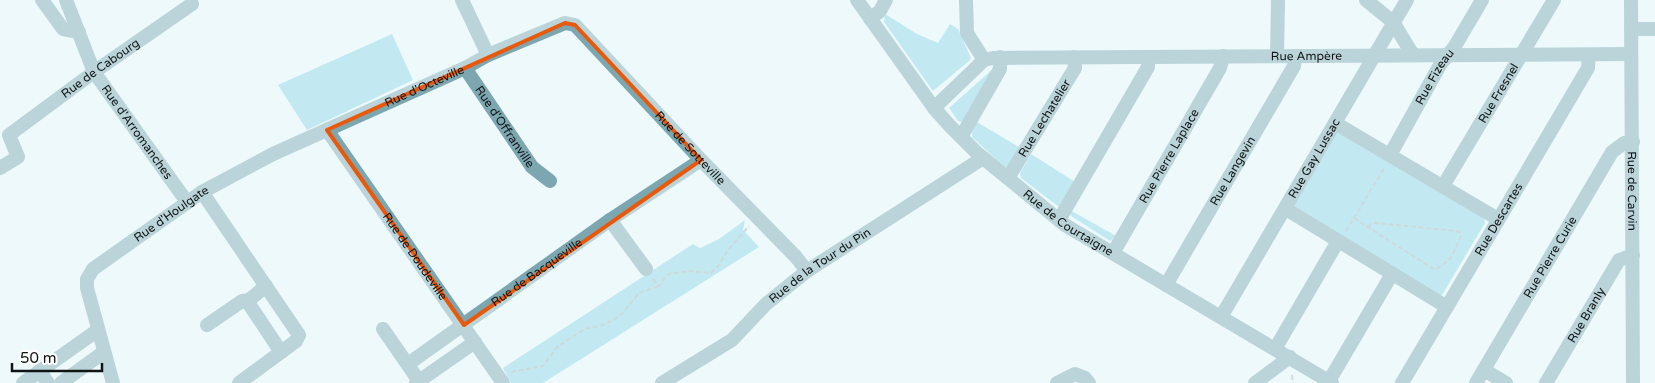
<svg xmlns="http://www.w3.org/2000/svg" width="1655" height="383" viewBox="0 0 1655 383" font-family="'Varela Round',sans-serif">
<rect width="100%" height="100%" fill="#edf9fb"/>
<g fill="#8ed6e4">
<polygon points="885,14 917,34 938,43 950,24 958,29 971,58 969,61 933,91 884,22"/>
<polygon points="392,34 413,80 307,130 278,85"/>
<polygon points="994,68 962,122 958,121 949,108"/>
<polygon points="977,122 1022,149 1008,167 1004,167 972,137 972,132"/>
<polygon points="1336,131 1483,215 1485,223 1442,295 1437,295 1293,205"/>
<polygon points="1031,154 1075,182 1059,207 1021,178 1020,173"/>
<polygon points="1070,210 1116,236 1110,241 1071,216"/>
<polygon points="745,220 743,230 759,247 543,383 511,383 503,368 693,244 700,248 719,239"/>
</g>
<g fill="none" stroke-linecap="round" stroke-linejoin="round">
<g stroke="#a9b2b4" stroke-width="2" stroke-dasharray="5 2.5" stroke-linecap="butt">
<polyline points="1354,218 1432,268 1437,269 1451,258 1461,236 1459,232 1455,231 1377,223 1370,224 1369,227"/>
<polyline points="1346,231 1385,167"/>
<polyline points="653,279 659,286 668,274 689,271 711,273 719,265 728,250 749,226"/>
<polyline points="511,372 543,366 558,346 585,329 603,325 620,316 639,293 659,286"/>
<polyline points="1292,375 1293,383"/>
</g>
<g stroke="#7ca7b0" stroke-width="14">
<polyline points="42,0 63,29 79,32"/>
<path id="s1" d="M66,0L94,72L187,202"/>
<polyline points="462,0 488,55"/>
<polyline points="966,0 967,33 984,60"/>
<polyline points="1366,0 1393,22 1413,55"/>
<path id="s2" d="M1631,0L1633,383"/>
<polyline points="870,19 880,11 886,0"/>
<polyline points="1631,29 1655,29"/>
<polyline points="1277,56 1278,0"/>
<path id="s3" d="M465,68L532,167L550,181"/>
<path id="s4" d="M934,108L984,60L993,58L1631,54"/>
<polyline points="1335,123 1498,219"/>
<path id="s5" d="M327,130L503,383"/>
<polyline points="961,137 1000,69 1000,57"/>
<path id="s6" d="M1390,155L1440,65L1455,46L1482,0"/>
<path id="s7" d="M0,168L18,157L9,135L94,72L192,4"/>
<path id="s8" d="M1008,178L1075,68L1074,57"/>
<path id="s9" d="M1443,186L1554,0"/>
<polyline points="202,192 299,335 296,341 239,383"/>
<polyline points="1286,209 1447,307"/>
<polyline points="610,220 646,269"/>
<polyline points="1059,220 1148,67 1148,57"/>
<path id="s10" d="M1113,253L1220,68L1223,56"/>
<path id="s11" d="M1166,285L1294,66L1295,56"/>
<polyline points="249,300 249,304 281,352"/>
<path id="s12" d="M1221,317L1407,0"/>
<polyline points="207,325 242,301 249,300 266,286"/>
<polyline points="383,329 419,381"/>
<polyline points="1275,349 1338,241"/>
<path id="s13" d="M408,364L610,220L701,160"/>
<polyline points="1484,370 1506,383"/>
<polyline points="39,371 48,383"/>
<polyline points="1329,381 1392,274"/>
<polyline points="23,383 98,330"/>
<polyline points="61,383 104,352"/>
<path id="s14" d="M113,383L87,288V279L93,269L202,192L273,154L465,68L488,55L565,23L575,25L701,160L796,257L807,271"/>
<polyline points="416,383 475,342"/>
<path id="s15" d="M662,383L732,340L766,304L807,271L983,158"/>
<polyline points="1057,383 1075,374 1085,378 1089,383"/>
<polyline points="1255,383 1290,357"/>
<path id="s16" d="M1402,383L1588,68L1589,55"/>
<path id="s17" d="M1476,383L1612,152L1624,143L1633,142"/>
<path id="s18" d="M1546,383L1619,260L1633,255"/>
</g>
<path stroke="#7ca7b0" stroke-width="14" id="s19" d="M857,0L934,108L949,125L977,153L1065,225L1332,383"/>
</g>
<path d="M0 0H1655V383H0ZM565,23L575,25L701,160L464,325L327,130Z" fill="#edf9fb" fill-opacity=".55" fill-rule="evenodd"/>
<path fill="none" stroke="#e8590c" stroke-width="4" stroke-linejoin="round" d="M565,23L575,25L701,160L464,325L327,130Z"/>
<g text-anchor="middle" stroke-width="4.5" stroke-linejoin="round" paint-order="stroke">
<g font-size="12" fill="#101414" stroke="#fff">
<text dy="4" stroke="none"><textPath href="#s4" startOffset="392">Rue Ampère</textPath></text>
<text dy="4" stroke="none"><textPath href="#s7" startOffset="158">Rue de Cabourg</textPath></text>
<text dy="4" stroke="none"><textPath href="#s6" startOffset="90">Rue Fizeau</textPath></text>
<text dy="4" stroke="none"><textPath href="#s14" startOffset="499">Rue d'Octeville</textPath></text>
<text dy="4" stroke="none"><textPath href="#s9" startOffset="108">Rue Fresnel</textPath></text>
<text dy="4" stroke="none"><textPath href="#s8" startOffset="70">Rue Lechatelier</textPath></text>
<text dy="4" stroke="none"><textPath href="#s3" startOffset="71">Rue d'Offranville</textPath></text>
<text dy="4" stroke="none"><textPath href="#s1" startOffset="151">Rue d'Arromanches</textPath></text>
<text dy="4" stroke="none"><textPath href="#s14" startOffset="832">Rue de Sotteville</textPath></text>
<text dy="4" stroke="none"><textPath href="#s10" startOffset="112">Rue Pierre Laplace</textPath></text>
<text dy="4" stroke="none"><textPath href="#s12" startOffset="184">Rue Gay Lussac</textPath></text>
<text dy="4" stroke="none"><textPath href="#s11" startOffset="132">Rue Langevin</textPath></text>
<text dy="4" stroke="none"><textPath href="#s2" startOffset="191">Rue de Carvin</textPath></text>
<text dy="4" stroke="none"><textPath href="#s14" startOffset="215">Rue d'Houlgate</textPath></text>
<text dy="4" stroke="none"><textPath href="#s16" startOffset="190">Rue Descartes</textPath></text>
<text dy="4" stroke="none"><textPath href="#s19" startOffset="310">Rue de Courtaigne</textPath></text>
<text dy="4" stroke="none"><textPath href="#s5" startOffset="154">Rue de Doudeville</textPath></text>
<text dy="4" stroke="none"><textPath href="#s17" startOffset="146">Rue Pierre Curie</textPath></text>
<text dy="4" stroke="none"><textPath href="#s15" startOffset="198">Rue de la Tour du Pin</textPath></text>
<text dy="4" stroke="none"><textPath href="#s13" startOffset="158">Rue de Bacqueville</textPath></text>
<text dy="4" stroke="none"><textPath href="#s18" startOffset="79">Rue Branly</textPath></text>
</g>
</g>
<path d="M12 363v8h90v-8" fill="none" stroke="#101414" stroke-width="2.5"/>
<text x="20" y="363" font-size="15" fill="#101414" stroke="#ffffff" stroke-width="4" paint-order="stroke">50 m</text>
</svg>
